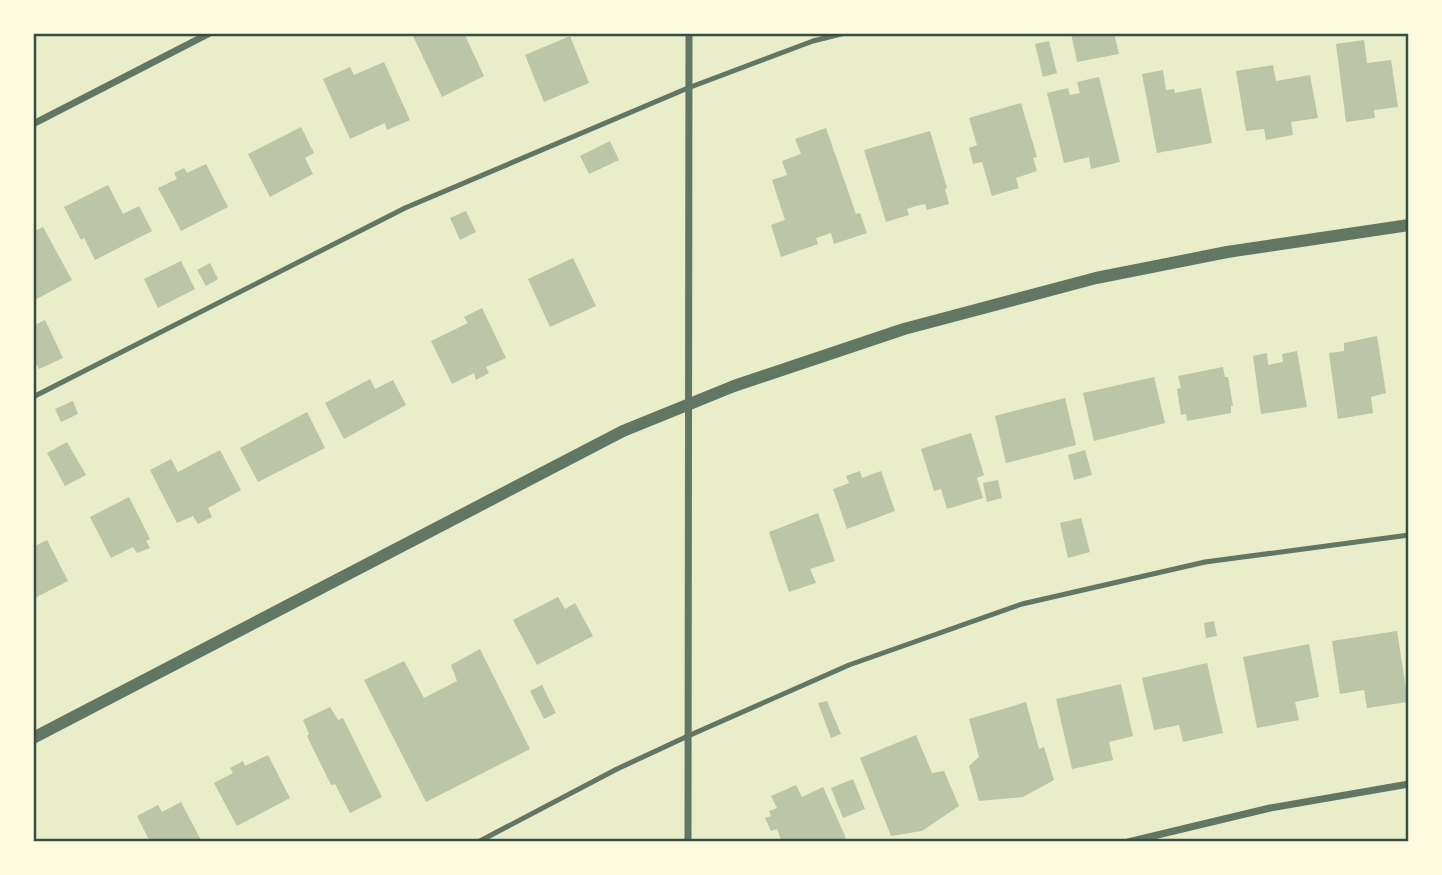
<svg xmlns="http://www.w3.org/2000/svg" width="1442" height="875" viewBox="0 0 1442 875" font-family="'Alegreya Sans',sans-serif">
<rect width="100%" height="100%" fill="#e9edc9"/>
<g fill="#bcc5a7">
<polygon points="419,33 464,33 484,76 442,97 413,36"/>
<polygon points="1071,33 1114,33 1119,54 1077,62"/>
<polygon points="570,36 589,83 544,102 525,55"/>
<polygon points="1364,40 1367,63 1391,60 1398,107 1374,110 1375,118 1346,122 1336,44"/>
<polygon points="1049,41 1057,73 1043,77 1035,44"/>
<polygon points="384,62 410,120 387,130 385,123 350,139 323,79 350,67 354,75"/>
<polygon points="1273,65 1276,81 1310,75 1318,118 1291,122 1293,135 1266,140 1264,129 1246,131 1236,71"/>
<polygon points="1163,70 1166,90 1174,89 1175,93 1201,88 1212,143 1157,153 1142,74"/>
<polygon points="1099,77 1120,162 1091,169 1089,157 1064,163 1047,93 1068,88 1070,95 1080,93 1077,82"/>
<polygon points="1021,103 1037,157 1033,158 1037,171 1016,178 1019,188 992,196 982,162 973,164 969,148 977,145 969,118"/>
<polygon points="301,127 314,153 305,158 313,174 270,197 248,154"/>
<polygon points="826,128 856,214 860,213 867,233 834,244 831,233 816,238 818,244 781,257 771,225 785,220 772,180 787,175 782,161 801,154 795,139"/>
<polygon points="930,131 947,188 945,189 949,204 927,210 925,204 916,206 907,209 909,215 886,222 864,150"/>
<polygon points="610,141 619,160 589,174 580,156"/>
<polygon points="206,164 228,207 181,231 158,188 177,179 174,173 184,168 187,173"/>
<polygon points="108,185 123,214 139,206 152,231 95,260 84,238 81,240 64,207"/>
<polygon points="466,211 476,232 460,240 450,218"/>
<polygon points="43,227 72,280 33,301 33,232"/>
<polygon points="573,258 596,306 550,327 528,279"/>
<polygon points="181,261 195,289 158,308 144,279"/>
<polygon points="210,263 218,279 206,286 197,270"/>
<polygon points="482,308 506,358 486,367 489,373 476,380 474,373 452,384 431,341 468,323 464,317"/>
<polygon points="45,320 63,358 39,369 33,358 33,326"/>
<polygon points="1377,336 1386,393 1371,397 1373,413 1338,419 1329,353 1344,351 1344,343"/>
<polygon points="1297,351 1307,407 1261,414 1253,356 1267,353 1268,365 1283,362 1282,354"/>
<polygon points="1223,367 1225,377 1228,377 1233,406 1231,406 1231,413 1187,421 1186,414 1181,415 1177,389 1181,388 1178,376"/>
<polygon points="1154,377 1165,423 1094,441 1083,393"/>
<polygon points="370,379 375,389 393,380 406,405 344,439 325,403"/>
<polygon points="1065,398 1076,445 1006,463 995,416"/>
<polygon points="73,401 78,414 61,422 55,409"/>
<polygon points="307,412 325,448 258,482 240,448"/>
<polygon points="971,433 984,475 977,478 983,498 947,509 941,489 934,491 921,449"/>
<polygon points="67,442 86,475 65,486 47,453"/>
<polygon points="220,450 241,490 208,508 212,517 198,524 193,516 177,523 150,470 171,459 178,472"/>
<polygon points="1085,450 1092,475 1074,480 1068,455"/>
<polygon points="860,471 862,478 881,471 895,511 847,529 833,489 849,483 846,476"/>
<polygon points="998,480 1002,498 987,502 983,483"/>
<polygon points="129,497 150,539 146,541 150,548 137,553 133,547 111,558 90,517"/>
<polygon points="818,513 835,561 810,569 816,583 789,592 769,532"/>
<polygon points="1081,518 1090,552 1068,558 1060,523"/>
<polygon points="47,540 68,581 33,599 33,547"/>
<polygon points="558,597 565,609 575,603 593,636 537,665 513,620"/>
<polygon points="1214,621 1217,636 1206,638 1204,623"/>
<polygon points="1397,631 1408,702 1367,708 1364,690 1340,694 1332,641"/>
<polygon points="1309,644 1319,697 1295,702 1299,720 1257,728 1243,657"/>
<polygon points="480,649 530,749 426,802 364,680 404,661 424,698 457,681 451,665"/>
<polygon points="1207,663 1223,733 1183,742 1179,725 1154,730 1142,678"/>
<polygon points="1121,684 1133,736 1109,742 1113,760 1072,769 1056,699"/>
<polygon points="542,685 556,713 544,719 530,691"/>
<polygon points="827,701 841,734 831,738 818,703"/>
<polygon points="1026,702 1039,749 1044,747 1054,780 1023,797 979,801 969,766 979,757 969,719"/>
<polygon points="330,707 338,720 343,718 382,797 350,813 335,784 331,785 307,736 309,734 303,720"/>
<polygon points="916,735 932,773 944,771 959,806 922,831 891,836 860,758"/>
<polygon points="268,755 290,798 237,826 214,783 233,773 230,768 243,761 245,766"/>
<polygon points="853,779 865,809 843,818 831,788"/>
<polygon points="796,785 802,797 823,787 846,838 837,842 782,842 777,829 771,831 765,818 771,816 769,811 777,808 771,796"/>
<polygon points="181,802 202,842 150,842 137,816 158,805 162,812"/>
</g>
<g fill="none" stroke-linecap="round" stroke-linejoin="round">
<g stroke="#617663" stroke-width="5">
<polyline points="33,397 405,208 688,88 813,41 845,33"/>
<polyline points="478,842 617,769 688,736 849,665 1022,604 1205,562 1409,535"/>
</g>
<g stroke="#617663" stroke-width="7">
<polyline points="33,124 210,33"/>
<polyline points="688,842 689,33"/>
<polyline points="1128,842 1270,808 1409,784"/>
</g>
<polyline stroke="#617663" stroke-width="12" points="33,738 623,431 734,386 904,329 1096,278 1227,252 1409,225"/>
</g>
<rect width="1442" height="875" fill="none" stroke="#fefae0" stroke-width="70"/>
<rect x="35" y="35" width="1372" height="805" fill="none" stroke="#344e41" stroke-width="2.5"/>
</svg>
